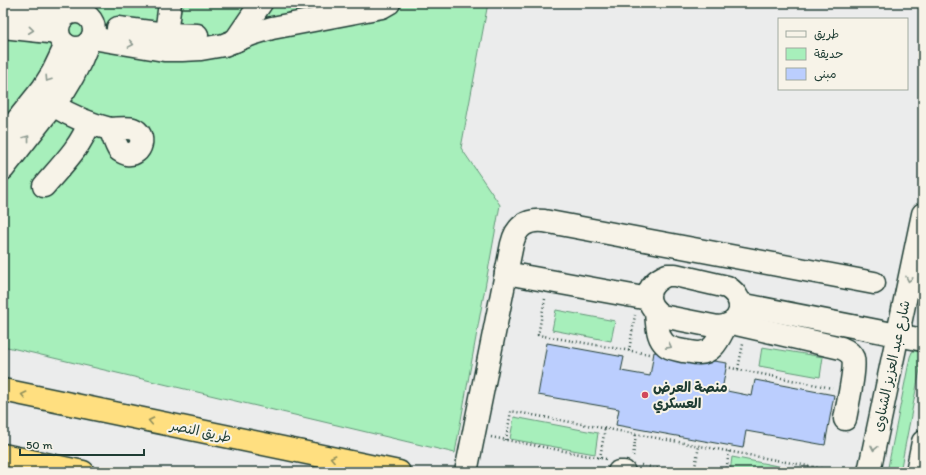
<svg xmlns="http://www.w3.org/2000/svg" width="926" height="475" viewBox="0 0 926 475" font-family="Itim,'Playpen Sans Arabic',sans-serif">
<rect width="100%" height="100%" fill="#ebecec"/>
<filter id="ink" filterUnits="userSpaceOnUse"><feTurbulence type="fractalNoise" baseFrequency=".025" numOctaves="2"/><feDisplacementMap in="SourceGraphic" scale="8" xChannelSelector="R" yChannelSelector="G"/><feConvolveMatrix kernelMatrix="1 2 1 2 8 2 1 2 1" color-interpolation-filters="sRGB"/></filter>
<g filter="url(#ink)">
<g fill="#a7efbb" stroke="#639678">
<polygon points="3,3 488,3 461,148 500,205 455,453 3,346"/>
<polygon points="556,310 615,321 611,341 552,330"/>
<polygon points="762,347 823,357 820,377 759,366"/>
<path d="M914,351C920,351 922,353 922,359L900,472H887L910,357L912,352Z"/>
<polygon points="514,417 598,433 595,454 510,439"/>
<polygon points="732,457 808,472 730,472"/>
</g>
<polygon fill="#bbcefe" stroke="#1f3d34" points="547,343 624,357 621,371 650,376 654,352 727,363 722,390 752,396 755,380 834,395 825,445 746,431 743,448 616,425 619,409 538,395"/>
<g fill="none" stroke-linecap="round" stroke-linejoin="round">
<defs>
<g id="minor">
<polyline points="3,6 65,15"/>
<circle cx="76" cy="30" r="18"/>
<polyline points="3,27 58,33"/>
<polyline points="118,28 166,34 197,35"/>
<polyline points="92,38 164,50 182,50 201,49 224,45 252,34 272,28 382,7 389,3"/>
<polyline points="235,41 261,3"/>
<polyline points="164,49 170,3"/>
<path d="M53,105C71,116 89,124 110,129C113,135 115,144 119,150C121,152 124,153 127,154C142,156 147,134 133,129C127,127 117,129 110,129"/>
<polyline points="3,138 43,88 53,72 66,45"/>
<polyline points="3,169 64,91 73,76 81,60 88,43"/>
<path d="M44,186C60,167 81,147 89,123"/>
<polyline points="506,273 649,299"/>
<path d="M667,275H675L727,287C748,300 743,325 718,327L662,316C642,303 646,284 667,275Z"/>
<polyline points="740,304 923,340"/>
<path d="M656,312C657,322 657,335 663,342C668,349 675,349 683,351C688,351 693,353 698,353C713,354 719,338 725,327"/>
<path d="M732,323L841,348C846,350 851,353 853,358C856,368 847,407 845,419"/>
<path d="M466,472L512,244C516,227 526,219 544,221L874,283"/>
<polyline points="619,472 624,472"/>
<polyline points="869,472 923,214"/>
<polyline points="917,472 923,442"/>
</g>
<g id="highway">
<polyline points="3,390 399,472"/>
<polyline points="3,455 83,472"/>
</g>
</defs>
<use href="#minor" stroke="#1f3d34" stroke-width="25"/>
<use href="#highway" stroke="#1f3d34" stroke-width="25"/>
<g stroke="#1f3d34" stroke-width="2.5" stroke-dasharray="1 3" stroke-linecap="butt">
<polyline points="545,299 538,335 649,354"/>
<polyline points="629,351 635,315"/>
<polyline points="726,367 832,388"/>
<polyline points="738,369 743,344"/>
<polyline points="491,437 606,459"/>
<polyline points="506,440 511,411 835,471 835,472"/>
<polyline points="633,456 636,434"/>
<polyline points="600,458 605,428"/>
<polyline points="641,465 675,472"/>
<polyline points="694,472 699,446"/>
<polyline points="726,472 729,451"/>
</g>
<use href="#minor" stroke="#f7f3e8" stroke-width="22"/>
<use href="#highway" stroke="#ffdf80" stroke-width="22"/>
</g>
<defs><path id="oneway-chevron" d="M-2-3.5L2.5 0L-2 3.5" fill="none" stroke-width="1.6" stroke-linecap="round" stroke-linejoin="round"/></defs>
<g stroke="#8b988e">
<use href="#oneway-chevron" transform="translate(31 30) rotate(6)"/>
<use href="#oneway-chevron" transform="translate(131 44) rotate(10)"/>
<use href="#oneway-chevron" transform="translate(48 79) rotate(123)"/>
<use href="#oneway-chevron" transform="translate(27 138) rotate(-52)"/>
<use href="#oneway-chevron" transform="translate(909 279) rotate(102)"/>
<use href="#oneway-chevron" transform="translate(669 346) rotate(28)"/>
<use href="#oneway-chevron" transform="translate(874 448) rotate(102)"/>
</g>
<g stroke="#8f8e5a">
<use href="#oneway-chevron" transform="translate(24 395) rotate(-168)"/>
<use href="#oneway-chevron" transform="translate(151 421) rotate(-168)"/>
<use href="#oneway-chevron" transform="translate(333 458) rotate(-168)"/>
</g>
</g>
<circle fill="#d1495b" stroke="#f7f3e8" stroke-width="1.5" cx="645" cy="395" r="4"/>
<g text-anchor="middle" stroke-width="4" stroke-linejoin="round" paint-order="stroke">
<g font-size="14" fill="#1f3d34" stroke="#f7f3e8">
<text transform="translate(891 366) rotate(-78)" y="5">شارع عبد العزيز الشناوى</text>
<text transform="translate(201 431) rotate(12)" y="5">طريق النصر</text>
</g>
<g font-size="14" font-weight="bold" fill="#1f3d34" stroke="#f7f3e8" text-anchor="start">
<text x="653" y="392">منصة العرض<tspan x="653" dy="16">العسكري</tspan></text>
</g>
</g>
<rect width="926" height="475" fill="none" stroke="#f7f3e8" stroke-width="16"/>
<rect x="8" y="8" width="910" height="459" fill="none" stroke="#1f3d34" stroke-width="1.5" filter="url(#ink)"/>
<rect x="778" y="18" width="130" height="72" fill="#f7f3e8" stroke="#a1aaa0"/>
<rect x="786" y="31" width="20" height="6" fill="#f7f3e8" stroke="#a1aaa0"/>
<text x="814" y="38" font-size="12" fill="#1f3d34">طريق</text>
<rect x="786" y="48" width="20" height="12" fill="#a7efbb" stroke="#a1aaa0"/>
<text x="814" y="58" font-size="12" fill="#1f3d34">حديقة</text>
<rect x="786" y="68" width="20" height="12" fill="#bbcefe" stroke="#a1aaa0"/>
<text x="814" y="78" font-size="12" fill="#1f3d34">مبنى</text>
<path d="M20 449v6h124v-6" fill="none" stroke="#1f3d34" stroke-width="2"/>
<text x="26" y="449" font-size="12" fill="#1f3d34" stroke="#f7f3e8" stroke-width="3" paint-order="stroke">50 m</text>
</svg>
